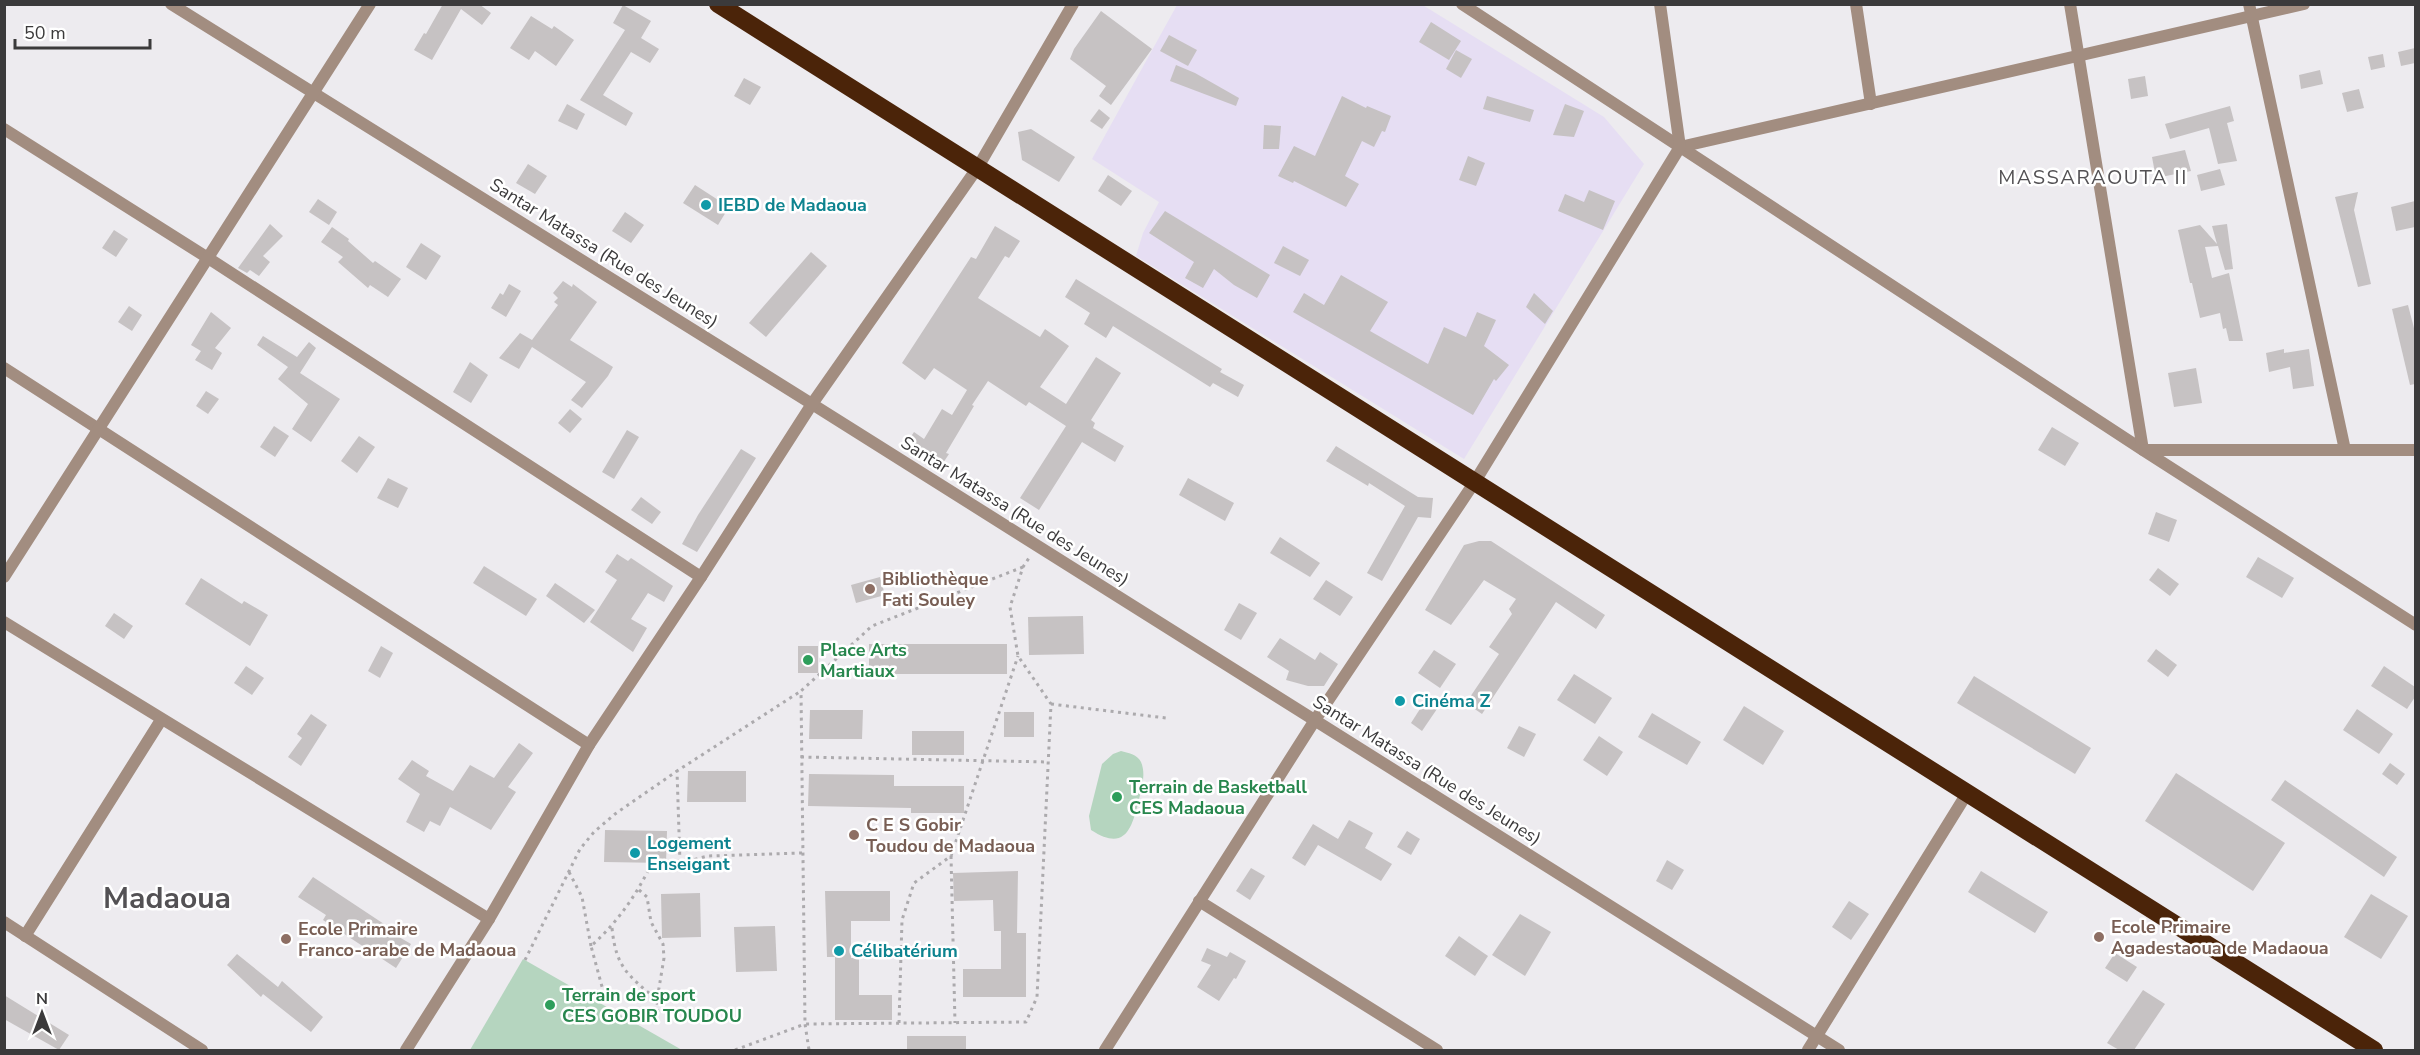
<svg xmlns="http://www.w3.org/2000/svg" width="2420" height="1055" viewBox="0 0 2420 1055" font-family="'Nunito Sans',sans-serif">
<rect width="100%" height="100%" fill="#edebef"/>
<polygon fill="#e6def3" points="1421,4 1604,117 1644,164 1464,459 1136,256 1143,233 1159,202 1092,159 1177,5"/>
<g fill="#b5d5bf">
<path d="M1121,751C1128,753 1137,754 1141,762C1146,774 1142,787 1139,799C1132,829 1125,852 1091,830L1089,816L1102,764L1113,754Z"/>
<polygon points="523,959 682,1050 470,1050"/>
</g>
<g fill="#c6c2c3">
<polygon points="443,4 479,4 491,13 482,25 461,9 432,60 414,50 424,33 426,34"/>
<polygon points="623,5 651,21 641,38 659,49 650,63 631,52 603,95 633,113 626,126 580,100 625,30 613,23"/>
<polygon points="1101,11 1152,49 1111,105 1099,96 1106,86 1070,59 1074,49"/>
<polygon points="531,16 552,29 554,26 574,40 556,66 535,51 529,60 510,48"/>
<polygon points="1431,22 1461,41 1449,60 1419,42"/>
<polygon points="1169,35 1197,50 1188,66 1160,51"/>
<polygon points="2415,48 2415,63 2401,66 2398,52"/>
<polygon points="1456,50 1472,59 1461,78 1446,69"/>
<polygon points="2383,54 2385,67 2371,70 2368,57"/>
<polygon points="1176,65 1195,73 1239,98 1236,106 1170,81"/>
<polygon points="2320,70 2323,84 2301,89 2299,75"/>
<polygon points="2145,76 2148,96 2131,99 2128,79"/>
<polygon points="744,78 761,87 750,105 734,96"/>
<polygon points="2359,89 2364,108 2347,112 2342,93"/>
<polygon points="1342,96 1366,108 1367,106 1391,116 1385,132 1382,131 1374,147 1362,141 1345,176 1359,184 1346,207 1294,181 1293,183 1278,176 1294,146 1315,156"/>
<polygon points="1487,96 1534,110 1530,122 1483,109"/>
<polygon points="567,104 585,114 577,130 558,121"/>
<polygon points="1565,104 1584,111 1574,137 1553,135"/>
<polygon points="2230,106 2234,121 2227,123 2237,161 2218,164 2209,128 2170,139 2165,124"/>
<polygon points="1099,109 1110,118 1102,129 1090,121"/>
<polygon points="1264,125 1281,126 1279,149 1263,149"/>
<polygon points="1031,129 1075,157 1059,182 1022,160 1018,132"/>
<polygon points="2185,150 2191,171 2156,178 2152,157"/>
<polygon points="1468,156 1485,163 1476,186 1459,180"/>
<polygon points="528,164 547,176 535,194 516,183"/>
<polygon points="2220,169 2225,185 2201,191 2197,175"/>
<polygon points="1108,175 1132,191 1121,206 1098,191"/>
<polygon points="695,185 729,207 718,225 683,203"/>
<polygon points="1589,190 1615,201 1603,230 1558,211 1565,194 1584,202"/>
<polygon points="2358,192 2354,210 2371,284 2358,287 2335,197"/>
<polygon points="318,199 337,212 329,225 309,212"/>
<polygon points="2415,201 2415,227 2396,231 2391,207"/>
<polygon points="1165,211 1270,275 1257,298 1234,285 1214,269 1203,288 1185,278 1194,262 1149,233"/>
<polygon points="625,212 644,225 631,243 612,231"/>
<polygon points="270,224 283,236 263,256 270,262 259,276 250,270 247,273 238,268"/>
<polygon points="2227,224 2233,269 2225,270 2218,246 2205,247 2212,278 2229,273 2243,341 2229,341 2226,328 2223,329 2220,313 2200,318 2192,283 2190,283 2178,230 2200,225 2217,244 2212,226"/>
<polygon points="995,226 1020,241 1009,258 1005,256 978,298 1040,337 1045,329 1069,346 1040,387 1066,404 1096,357 1121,373 1091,420 1095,423 1093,428 1124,446 1115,462 1082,442 1039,510 1020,498 1066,426 1029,402 1026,406 988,381 972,405 974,406 946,453 949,454 941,466 906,444 914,432 924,439 942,409 952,415 967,390 934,368 925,380 902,363 971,257 976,259"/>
<polygon points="332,227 349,239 348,241 373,263 375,261 401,279 388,297 370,285 368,288 338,262 343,257 321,242"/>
<polygon points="114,230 128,239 116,257 102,248"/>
<polygon points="421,243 441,256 426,280 406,267"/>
<polygon points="1283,246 1309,260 1300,276 1274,263"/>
<polygon points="811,252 827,266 766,337 749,323"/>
<polygon points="1341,275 1388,302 1370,331 1428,364 1444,327 1466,337 1477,312 1496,320 1484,346 1509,365 1496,381 1494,379 1473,415 1293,312 1304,293 1324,305"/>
<polygon points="1076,279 1222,369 1220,372 1244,385 1238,397 1213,383 1210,387 1113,326 1106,338 1084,324 1090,313 1065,297"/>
<polygon points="563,281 572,287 573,284 597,302 570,340 613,367 608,376 582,408 571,400 586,382 532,347 519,369 499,358 520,333 532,340 558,305 554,302 558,298 553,293"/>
<polygon points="509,284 521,291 506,317 491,308 500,293 503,295"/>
<polygon points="1534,293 1553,311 1545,324 1526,307"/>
<polygon points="2408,305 2415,332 2415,384 2410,385 2392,309"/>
<polygon points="129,306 142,315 132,331 118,322"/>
<polygon points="211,312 231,328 215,348 222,353 212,370 195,360 201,351 191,345"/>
<polygon points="263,336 297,357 309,342 316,348 300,373 340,399 311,442 292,429 308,404 278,379 288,367 257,345"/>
<polygon points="2284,349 2284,353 2309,349 2314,386 2293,389 2290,367 2269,372 2266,353"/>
<polygon points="470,362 488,375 471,403 453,392"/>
<polygon points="2196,368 2202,403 2174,407 2168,373"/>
<polygon points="206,391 219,399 208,414 196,406"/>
<polygon points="570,409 582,419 570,433 558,423"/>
<polygon points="274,426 289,436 275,457 260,447"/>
<polygon points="2052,427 2079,443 2065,466 2038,450"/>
<polygon points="627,430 639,437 614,479 602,472"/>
<polygon points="359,436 375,447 357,473 341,461"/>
<polygon points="1336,446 1418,497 1433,498 1431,518 1418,517 1382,581 1367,573 1405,506 1369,483 1368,486 1326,461"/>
<polygon points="741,449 756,458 697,552 682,544 698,515"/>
<polygon points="388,478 408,488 398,508 377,498"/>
<polygon points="1188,478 1234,503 1225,521 1179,495"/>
<polygon points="641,497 661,512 652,524 631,510"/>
<polygon points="2156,512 2177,520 2169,542 2148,534"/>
<polygon points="1280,537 1320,563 1310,577 1270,553"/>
<polygon points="1479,541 1491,541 1605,615 1596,629 1556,602 1482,714 1466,703 1499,654 1489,647 1512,614 1509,609 1516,599 1484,580 1451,625 1425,610 1464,545"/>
<polygon points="617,554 628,561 631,558 673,586 664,602 648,593 631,619 647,628 633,652 590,622 617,580 605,572"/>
<polygon points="2258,557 2294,578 2282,598 2246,577"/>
<polygon points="484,566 537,599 526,616 473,583"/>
<polygon points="2158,568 2179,584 2170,596 2149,580"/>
<polygon points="880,577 885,595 856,603 851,585"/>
<polygon points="201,578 242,604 244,601 268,615 250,646 185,604"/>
<polygon points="1326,580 1353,597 1340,616 1313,599"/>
<polygon points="555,583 595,610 584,623 546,596"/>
<polygon points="1239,603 1257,613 1241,640 1224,630"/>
<polygon points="114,613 133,626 124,639 105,626"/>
<polygon points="1083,616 1084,654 1029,655 1028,617"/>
<polygon points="1280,638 1315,660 1320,652 1338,664 1324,686 1308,686 1286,680 1289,671 1267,657"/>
<rect x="869" y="644" width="138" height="30"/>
<polygon points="381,646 393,653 380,678 368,671"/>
<rect x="798" y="646" width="20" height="27"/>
<polygon points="2156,649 2177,665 2168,677 2147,661"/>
<polygon points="1434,650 1456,664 1440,688 1418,673"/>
<polygon points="246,666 264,678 252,695 234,683"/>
<polygon points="2384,666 2415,687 2415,697 2407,709 2371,686"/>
<polygon points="1574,674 1612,698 1595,724 1557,700"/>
<polygon points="1974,676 2091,748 2075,774 1957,703"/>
<polygon points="1427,698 1439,706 1422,731 1411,723"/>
<polygon points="1744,706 1784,731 1763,765 1723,740"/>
<polygon points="2357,709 2393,734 2379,754 2343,730"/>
<polygon points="810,710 863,710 862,739 809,739"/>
<rect x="1004" y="712" width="30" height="25"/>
<polygon points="1652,713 1701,742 1687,765 1638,737"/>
<polygon points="311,714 327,725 301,766 288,757 302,738 297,734"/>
<polygon points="1519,726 1536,734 1524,757 1507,748"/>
<rect x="912" y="731" width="52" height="24"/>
<polygon points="1599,736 1623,752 1607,776 1583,760"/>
<polygon points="519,743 533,753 508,787 516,792 491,830 450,807 440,826 430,821 424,832 406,822 420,794 398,779 412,760 429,771 426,776 453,791 470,765 494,778"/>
<polygon points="2390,763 2405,774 2397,785 2382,774"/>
<polygon points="688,771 746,771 746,802 687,802"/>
<polygon points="2176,773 2285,843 2253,891 2145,821"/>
<polygon points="809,774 894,775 894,786 964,786 964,813 911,813 911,808 808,806"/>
<polygon points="2285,780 2397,857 2384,877 2271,800"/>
<polygon points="1349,820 1373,833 1365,848 1392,864 1381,881 1318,845 1305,866 1292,858 1313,824 1338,839"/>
<polygon points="605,830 667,831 666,863 604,862"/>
<polygon points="1407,831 1420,839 1411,855 1397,847"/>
<polygon points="1667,860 1684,870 1672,890 1656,881"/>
<polygon points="1251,868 1265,876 1250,900 1236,891"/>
<polygon points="1018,871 1017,933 1026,933 1026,997 963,997 963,969 1001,969 1001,931 994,931 993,900 954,901 953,873"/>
<polygon points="1981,871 2048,912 2035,933 1968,892"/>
<polygon points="313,877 384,924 382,927 411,944 396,968 323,920 326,915 298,897"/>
<polygon points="825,891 890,891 890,921 851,921 851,958 859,958 859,995 892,995 892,1020 835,1020 835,957 827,957"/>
<polygon points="700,893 701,937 662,938 661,894"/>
<polygon points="2371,894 2408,916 2381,959 2344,937"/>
<polygon points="1849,901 1869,914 1851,940 1832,927"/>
<polygon points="1520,914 1551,932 1525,976 1492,955"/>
<polygon points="775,926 777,971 736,972 734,927"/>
<polygon points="1459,936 1488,956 1475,976 1445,956"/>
<polygon points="1207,948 1227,957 1230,952 1246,961 1236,979 1234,978 1219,1001 1197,987 1211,965 1201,961"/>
<polygon points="2115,953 2137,967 2127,982 2105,968"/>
<polygon points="237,954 278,987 282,981 323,1017 311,1032 263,994 261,997 227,965"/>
<polygon points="2143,990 2165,1004 2134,1050 2119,1050 2107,1043"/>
<polygon points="4,995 69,1035 59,1050 4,1019"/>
<rect x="907" y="1036" width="59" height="14"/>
</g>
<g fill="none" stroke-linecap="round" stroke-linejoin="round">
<g stroke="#acaaad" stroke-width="3" stroke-dasharray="3 4.5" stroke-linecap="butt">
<polyline points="1023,567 872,626 801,691 805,1024 1026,1022 1037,997 1051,704 1018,656 1010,607 1023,567 1029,558"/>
<polyline points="1051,704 1166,718"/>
<polyline points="801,757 1048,762"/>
<polyline points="951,856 955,1023"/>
<polyline points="680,863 708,856 803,853"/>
<polyline points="569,872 582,897 591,946"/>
<polyline points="639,890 647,897 651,922 663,944 664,958 657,1000"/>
<path d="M612,928C616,968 628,975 657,1000L658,1015"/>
<polyline points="525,960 580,849 594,832 615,814 677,771"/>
<path d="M604,994L591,946C616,924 635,897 650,867L680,863L677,771L801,691"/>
<polyline points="899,1023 902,920 914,883 951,856 1018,656"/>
<polyline points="735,1050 805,1024 809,1050"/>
</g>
<g stroke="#a28d80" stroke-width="12">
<polyline points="171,4 812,404 1839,1050"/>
<polyline points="1462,4 2143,450 2416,625"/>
<polyline points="1856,4 1871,104"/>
<polyline points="2070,4 2143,450"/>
<polyline points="2249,4 2345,450"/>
<polyline points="4,129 208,258 701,577"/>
<polyline points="1680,147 2304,4"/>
<polyline points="4,368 589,745"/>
<polyline points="2145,450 2416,450"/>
<polyline points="4,577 370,4"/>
<polyline points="4,622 489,919"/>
<polyline points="1199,901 1437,1050"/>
<polyline points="4,922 202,1050"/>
<polyline points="25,936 161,720"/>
<polyline points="406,1050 489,919 589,745 701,577 812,404 978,167 1073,4"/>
<polyline points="1105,1050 1315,720 1474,483 1680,147 1660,4"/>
<polyline points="1808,1050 1966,795"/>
</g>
<polyline stroke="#4b2409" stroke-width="18" points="718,4 2374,1050"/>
</g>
<g fill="#0f9aa8" stroke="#fff" stroke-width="2">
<circle cx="706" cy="205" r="6"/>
<circle cx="1400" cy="701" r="6"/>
<circle cx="635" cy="853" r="6"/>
<circle cx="839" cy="951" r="6"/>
</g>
<g fill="#8d6e63" stroke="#fff" stroke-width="2">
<circle cx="870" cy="589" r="6"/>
<circle cx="854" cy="835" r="6"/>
<circle cx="2099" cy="937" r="6"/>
<circle cx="286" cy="939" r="6"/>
</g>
<g fill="#2e9e5b" stroke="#fff" stroke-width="2">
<circle cx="808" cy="660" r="6"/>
<circle cx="1117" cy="797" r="6"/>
<circle cx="550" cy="1005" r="6"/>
</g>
<g text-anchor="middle" stroke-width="5" stroke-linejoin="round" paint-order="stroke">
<g font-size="18" font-weight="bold" fill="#0d838f" stroke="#fff" text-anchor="start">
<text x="718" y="211">IEBD de Madaoua</text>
<text x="1412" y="707">Cinéma Z</text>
<text x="647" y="849">Logement<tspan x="647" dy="21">Enseigant</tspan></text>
<text x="851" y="957">Célibatérium</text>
</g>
<g font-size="18" fill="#3b3a3b" stroke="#fff">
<text transform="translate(604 253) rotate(32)" y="6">Santar Matassa (Rue des Jeunes)</text>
<text transform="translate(1015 511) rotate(32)" y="6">Santar Matassa (Rue des Jeunes)</text>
<text transform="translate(1427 770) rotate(32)" y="6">Santar Matassa (Rue des Jeunes)</text>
</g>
<g font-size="18" font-weight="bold" fill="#785e54" stroke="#fff" text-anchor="start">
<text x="882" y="585">Bibliothèque<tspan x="882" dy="21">Fati Souley</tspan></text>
<text x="866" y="831">C E S Gobir<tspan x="866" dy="21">Toudou de Madaoua</tspan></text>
<text x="2111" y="933">Ecole Primaire<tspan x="2111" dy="21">Agadestaoua de Madaoua</tspan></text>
<text x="298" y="935">Ecole Primaire<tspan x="298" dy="21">Franco-arabe de Madaoua</tspan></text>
</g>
<g font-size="18" font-weight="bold" fill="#27864d" stroke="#fff" text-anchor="start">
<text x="820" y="656">Place Arts<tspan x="820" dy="21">Martiaux</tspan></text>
<text x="1129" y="793">Terrain de Basketball<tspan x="1129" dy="21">CES Madaoua</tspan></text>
<text x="562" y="1001">Terrain de sport<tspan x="562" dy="21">CES GOBIR TOUDOU</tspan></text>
</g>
<g font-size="20" letter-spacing="1.5" fill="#535154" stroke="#fff">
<text x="2093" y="184">MASSARAOUTA II</text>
</g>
<g font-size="30" font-weight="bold" fill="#535154" stroke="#fff">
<text x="167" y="908">Madaoua</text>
</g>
</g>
<rect width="2420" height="1055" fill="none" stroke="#3b3a3b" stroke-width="12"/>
<g transform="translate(42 1013)" stroke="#ffffff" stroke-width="4.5" paint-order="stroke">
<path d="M0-4.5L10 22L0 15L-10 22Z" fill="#3b3a3b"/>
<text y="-9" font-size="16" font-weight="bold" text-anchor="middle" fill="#3b3a3b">N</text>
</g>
<path d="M15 39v9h135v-9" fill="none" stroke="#3b3a3b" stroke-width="3"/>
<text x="24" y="39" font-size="18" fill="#3b3a3b" stroke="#ffffff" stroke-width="4.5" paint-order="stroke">50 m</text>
</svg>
